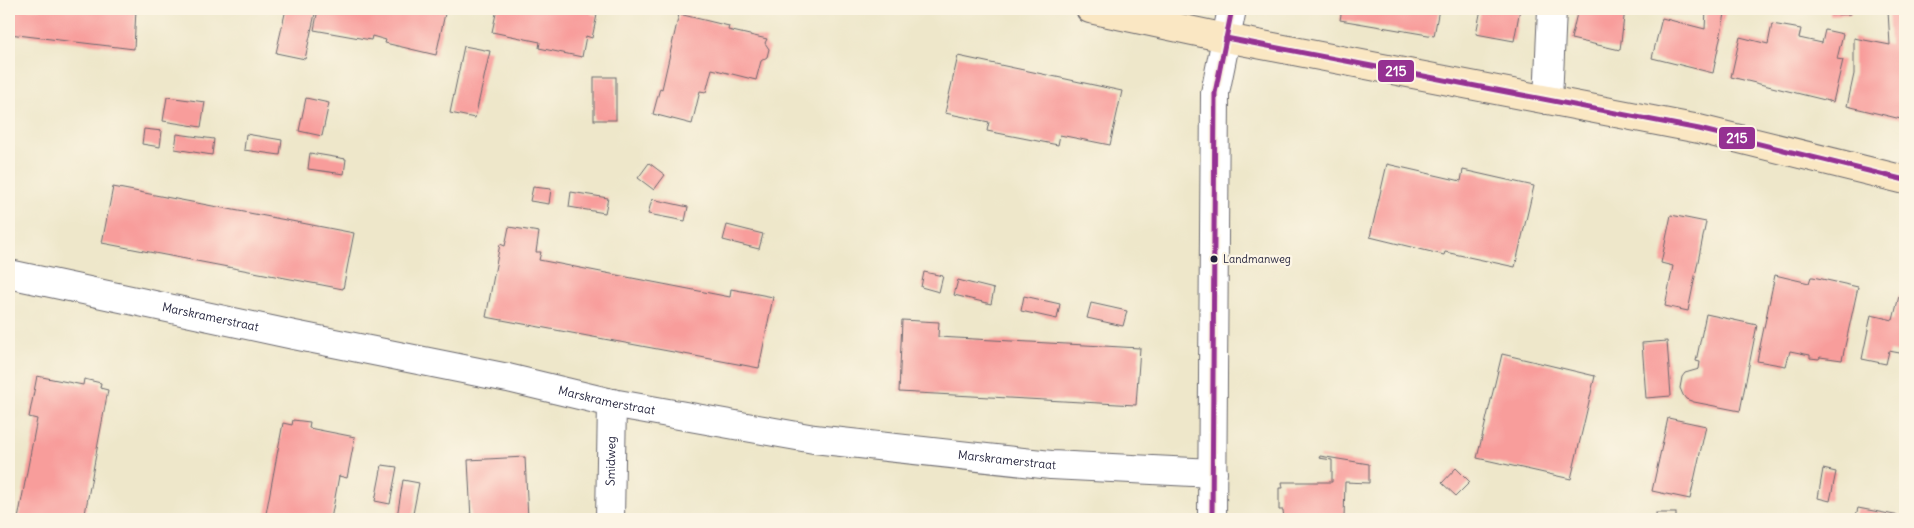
<svg xmlns="http://www.w3.org/2000/svg" width="1914" height="528" viewBox="0 0 1914 528" font-family="Delius,sans-serif">
<rect width="100%" height="100%" fill="#fcf5e5"/>
<filter id="ink" filterUnits="userSpaceOnUse"><feTurbulence type="fractalNoise" baseFrequency=".02" numOctaves="2"/><feDisplacementMap in="SourceGraphic" scale="10" xChannelSelector="R" yChannelSelector="G"/><feConvolveMatrix kernelMatrix="1 2 1 2 8 2 1 2 1" color-interpolation-filters="sRGB"/></filter>
<filter id="wash" filterUnits="userSpaceOnUse"><feTurbulence type="fractalNoise" baseFrequency=".0096" numOctaves="4" result="noise"/><feDisplacementMap in="SourceGraphic" scale="20" xChannelSelector="R" yChannelSelector="G"/><feGaussianBlur stdDeviation="1.12" result="paint"/><feColorMatrix in="noise" values="0 0 0 0 0 0 0 0 0 0 0 0 0 0 0 0 0 1.4 0 .05"/><feComposite in="paint" operator="in"/></filter>
<g filter="url(#wash)">
<rect width="100%" height="100%" fill="#eee7ca"/>
<g id="blocks">
<g fill="#f89d9b">
<polygon points="9,9 136,9 134,49 9,34"/>
<polygon points="286,9 316,9 305,59 276,53"/>
<polygon points="318,9 446,9 436,55 385,43 386,40 372,36 371,40 314,30"/>
<polygon points="497,9 592,9 591,14 597,15 592,38 586,36 582,57 539,48 540,42 492,32"/>
<polygon points="1342,9 1439,9 1434,36 1340,20"/>
<polygon points="1481,9 1520,9 1514,41 1476,34"/>
<polygon points="1578,9 1589,9 1610,14 1611,9 1625,9 1620,50 1571,39"/>
<polygon points="1706,9 1726,9 1713,73 1652,58 1662,18 1705,29"/>
<polygon points="1830,9 1851,9 1851,14 1830,15"/>
<polygon points="1888,11 1905,11 1905,120 1847,106 1854,74 1854,38 1890,45"/>
<polygon points="679,14 729,26 728,30 767,39 765,43 769,49 767,57 761,61 756,80 712,69 706,92 700,91 692,124 653,114 660,88 662,89"/>
<polygon points="1772,24 1801,29 1799,38 1822,43 1825,30 1843,34 1837,59 1843,60 1833,102 1731,77 1740,37 1768,44"/>
<polygon points="464,46 490,51 475,118 450,113"/>
<polygon points="958,56 1122,91 1110,145 1060,135 1058,145 987,131 989,122 945,113"/>
<rect x="594" y="77" width="22" height="43"/>
<polygon points="167,97 205,102 201,127 163,121"/>
<polygon points="306,98 329,103 322,136 299,131"/>
<polygon points="144,129 162,131 160,147 142,144"/>
<polygon points="177,134 214,139 212,155 175,149"/>
<polygon points="246,134 282,140 280,155 244,150"/>
<polygon points="310,153 346,159 344,174 308,169"/>
<polygon points="649,163 665,175 654,190 638,178"/>
<polygon points="1387,164 1461,181 1463,170 1534,186 1515,267 1445,252 1444,255 1370,237"/>
<polygon points="113,187 354,233 343,289 102,243"/>
<polygon points="533,187 551,189 549,204 530,201"/>
<polygon points="571,192 608,198 605,213 569,207"/>
<polygon points="652,199 688,207 685,221 648,214"/>
<polygon points="1671,215 1706,222 1688,311 1665,306 1673,266 1661,263"/>
<polygon points="727,225 763,234 759,249 723,240"/>
<polygon points="509,227 539,232 536,252 541,252 539,260 730,297 731,289 773,297 759,368 486,317 500,244 505,246"/>
<polygon points="924,272 943,276 939,292 921,287"/>
<polygon points="1775,275 1809,283 1811,277 1813,277 1858,287 1842,360 1820,357 1819,359 1810,358 1810,355 1790,351 1786,366 1757,361"/>
<polygon points="958,280 994,289 991,304 954,295"/>
<polygon points="1024,296 1060,304 1057,319 1021,311"/>
<polygon points="1899,296 1905,297 1905,354 1889,351 1886,364 1862,359 1871,315 1893,320"/>
<polygon points="1091,303 1127,311 1123,326 1087,318"/>
<polygon points="1706,314 1757,325 1740,411 1694,402 1686,399 1683,395 1680,388 1682,377 1685,373 1699,369 1700,362 1696,361"/>
<polygon points="902,320 939,322 938,337 1140,348 1136,405 899,392"/>
<polygon points="1667,341 1671,396 1646,398 1642,343"/>
<polygon points="1502,354 1595,376 1571,479 1477,458"/>
<polygon points="37,376 83,385 84,379 101,383 100,388 108,390 84,519 18,519 37,419 29,417"/>
<polygon points="1668,418 1706,426 1690,499 1652,491"/>
<polygon points="293,420 310,422 309,428 355,437 347,478 339,476 331,519 265,519 283,423 292,425"/>
<polygon points="1320,456 1369,464 1369,483 1345,482 1344,519 1284,519 1283,510 1279,510 1279,488 1283,488 1282,482 1332,482 1332,460 1319,458"/>
<polygon points="525,457 528,519 471,519 468,460"/>
<polygon points="382,465 397,467 390,504 375,501"/>
<polygon points="1456,468 1470,482 1456,496 1442,483"/>
<polygon points="1823,469 1836,472 1830,501 1818,498"/>
<polygon points="403,480 419,483 412,519 397,517"/>
<polygon points="1858,508 1905,517 1905,519 1855,519"/>
<rect x="1656" y="513" width="20" height="6"/>
</g>
</g>
</g>
<g filter="url(#ink)">
<use href="#blocks" fill-opacity="0" stroke="#69676d" stroke-width="1"/>
<g fill="none" stroke-linecap="round" stroke-linejoin="round">
<defs>
<g id="street">
<polyline points="1548,100 1552,9"/>
<path id="s1" d="M9,274L294,335L508,378L612,403L814,439L1051,465L1213,473"/>
<path id="s2" d="M610,519L612,403"/>
<polyline points="1212,519 1215,93 1232,9"/>
</g>
<polyline id="secondary" points="1090,9 1226,38 1699,129 1905,180"/>
</defs>
<use href="#street" stroke="#69676d" stroke-width="30"/>
<use href="#secondary" stroke="#69676d" stroke-width="30"/>
<use href="#street" stroke="#fff" stroke-width="28"/>
<use href="#secondary" stroke="#fae7c3" stroke-width="28"/>
<defs>
<g id="bus-1">
<polyline points="1226,38 1699,129 1905,180"/>
<polyline points="1212,519 1215,93 1232,9"/>
</g>
</defs>
<use href="#bus-1" stroke="#fcf5e5" stroke-width="9"/>
<use href="#bus-1" stroke="#953192" stroke-width="5"/>
</g>
</g>
<circle fill="#22223b" stroke="#fcf5e5" stroke-width="2" cx="1214" cy="259" r="4.5"/>
<g text-anchor="middle" stroke-width="4.5" stroke-linejoin="round" paint-order="stroke">
<g font-size="11" fill="#22223b" stroke="#fcf5e5" text-anchor="start">
<text x="1223" y="263">Landmanweg</text>
</g>
<g font-size="12" fill="#22223b" stroke="#fcf5e5">
<text dy="4" stroke="none"><textPath href="#s1" startOffset="206">Marskramerstraat</textPath></text>
<text dy="4" stroke="none"><textPath href="#s1" startOffset="611">Marskramerstraat</textPath></text>
<text dy="4" stroke="none"><textPath href="#s1" startOffset="1016">Marskramerstraat</textPath></text>
<text dy="4" stroke="none"><textPath href="#s2" startOffset="58">Smidweg</textPath></text>
</g>
</g>
<g stroke="#fcf5e5" stroke-width="2">
<rect x="1377" y="59" width="38" height="24" rx="5" fill="#953192"/>
<rect x="1718" y="126" width="38" height="24" rx="5" fill="#953192"/>
</g>
<g font-size="14" text-anchor="middle" font-weight="bold" fill="#fff">
<text x="1396" y="76">215</text>
<text x="1737" y="143">215</text>
</g>
<rect width="1914" height="528" fill="none" stroke="#fcf5e5" stroke-width="30"/>
</svg>
